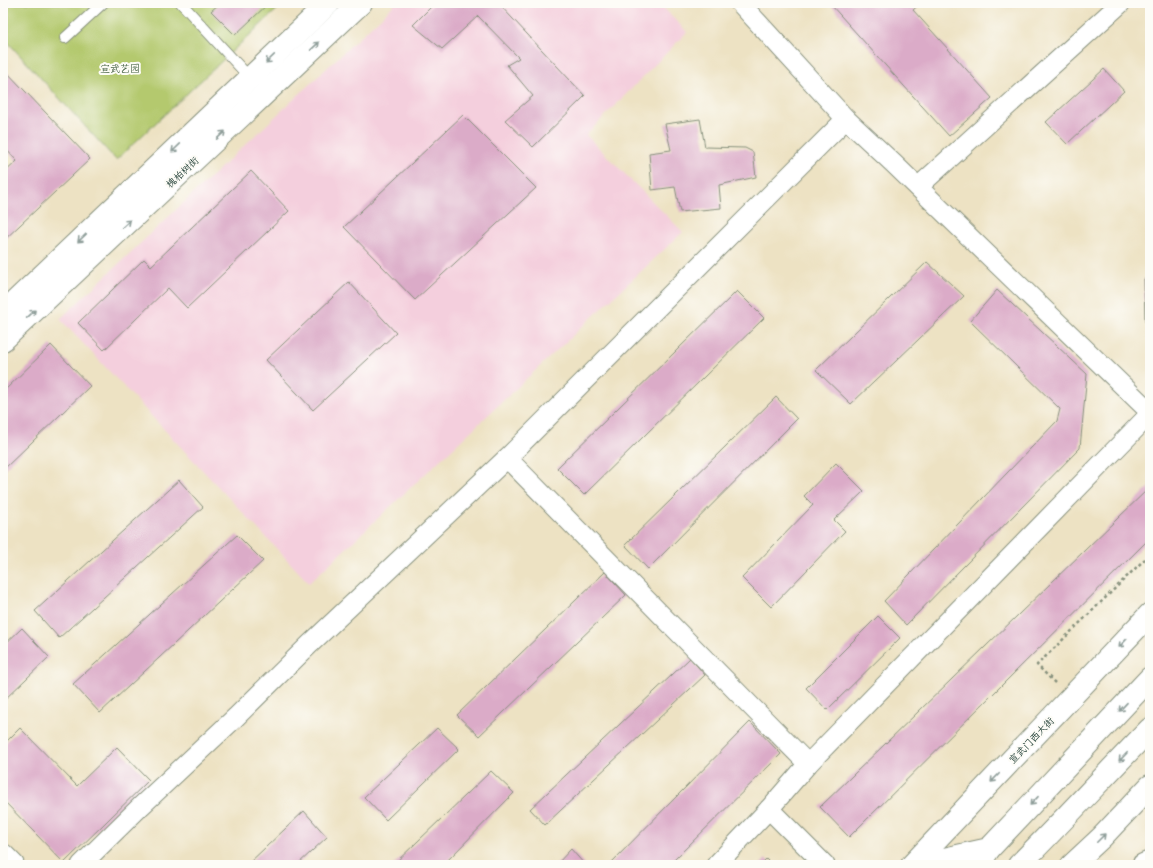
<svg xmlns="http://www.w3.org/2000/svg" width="1153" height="868" viewBox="0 0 1153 868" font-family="Kalam,'LXGW WenKai TC',sans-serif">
<rect width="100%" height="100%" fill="#fdfcf7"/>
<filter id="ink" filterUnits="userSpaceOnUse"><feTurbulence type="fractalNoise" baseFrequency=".025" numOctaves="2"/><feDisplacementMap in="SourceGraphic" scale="8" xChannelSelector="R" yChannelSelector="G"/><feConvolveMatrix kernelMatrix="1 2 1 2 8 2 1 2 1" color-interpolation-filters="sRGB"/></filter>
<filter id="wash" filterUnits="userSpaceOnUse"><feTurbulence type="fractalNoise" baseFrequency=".012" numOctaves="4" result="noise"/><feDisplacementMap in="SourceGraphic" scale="16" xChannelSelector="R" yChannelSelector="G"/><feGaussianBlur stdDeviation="0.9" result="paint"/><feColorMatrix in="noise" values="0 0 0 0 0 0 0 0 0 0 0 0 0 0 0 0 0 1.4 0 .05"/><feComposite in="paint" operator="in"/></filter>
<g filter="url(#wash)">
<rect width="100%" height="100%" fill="#ede2c3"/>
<polygon fill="#f4cfdd" points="396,3 659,3 687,32 586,135 683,232 309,583 60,319"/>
<polygon fill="#b4c96e" stroke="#6a8351" points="3,3 284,3 116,160 3,37"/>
<g id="blocks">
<g fill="#dbabc8">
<polygon points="220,3 269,3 235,35 211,11"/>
<polygon points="435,3 498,3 585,96 533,147 505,120 533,96 507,65 519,58 478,16 442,49 413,25"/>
<polygon points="833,3 921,3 913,10 992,98 949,136 831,5"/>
<polygon points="3,68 90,159 3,241 3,174 17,161 3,146"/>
<polygon points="1104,69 1124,91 1067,144 1046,122"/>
<polygon points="463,115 536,188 415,300 344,227"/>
<polygon points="700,119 705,147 745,148 753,152 756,177 719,185 721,208 680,212 675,187 652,190 649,153 671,150 665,124"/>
<polygon points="251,171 289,211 187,308 168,288 104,350 78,323 144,259 151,266"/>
<polygon points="927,262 964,296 851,404 816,370"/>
<polygon points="1144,279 1150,279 1150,322 1145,322"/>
<polygon points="349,282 396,333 313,410 266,360"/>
<polygon points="997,290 1087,374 1080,448 906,625 884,601 1057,421 1060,409 970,321"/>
<polygon points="737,291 764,318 584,495 557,468"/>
<polygon points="51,345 90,386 3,470 3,392"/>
<polygon points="776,397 797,419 648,569 625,545"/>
<polygon points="836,463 864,491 834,520 845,531 771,607 742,578 813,505 804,496"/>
<polygon points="179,480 203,507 59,638 35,611"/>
<polygon points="1150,487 1150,538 849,837 820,807"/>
<polygon points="237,535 263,561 100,713 73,684"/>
<polygon points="605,572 626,595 479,736 457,715"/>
<polygon points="878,616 900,638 827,710 806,688"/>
<polygon points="22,628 49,657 3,701 3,646"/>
<polygon points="690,658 705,675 545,825 530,809"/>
<polygon points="750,722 781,754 669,865 609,865"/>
<polygon points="20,728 77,786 117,747 149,780 64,863 3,800 3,745"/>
<polygon points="437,728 459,749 386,820 364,797"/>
<polygon points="491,771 514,793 443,865 393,865"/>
<polygon points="304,811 327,837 297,865 247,865"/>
<polygon points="571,849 585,865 556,865"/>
<polygon points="766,859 772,865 760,865"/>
</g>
</g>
</g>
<g filter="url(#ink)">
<use href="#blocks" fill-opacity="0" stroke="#86907c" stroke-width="1"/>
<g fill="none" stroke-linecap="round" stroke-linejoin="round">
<defs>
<g id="lane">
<polyline points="181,3 250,78"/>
<polyline points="65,38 103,3"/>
</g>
<g id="street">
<polyline points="740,3 846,119 894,164 1150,412"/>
<polyline points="918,187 1121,3"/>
<polyline points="507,458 808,764"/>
<polyline points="769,809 825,865"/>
<polyline points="81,865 141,806 236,717 309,645 507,458 846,119"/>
<polyline points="716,865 769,809 808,764 1150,414"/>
</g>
<g id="secondary">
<polyline points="3,313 329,3"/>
<polyline points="3,340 361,3"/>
<polyline points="3,855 13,865"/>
<polyline points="912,865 1150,614"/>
</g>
<g id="highway">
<polyline points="917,865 989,849"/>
<polyline points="979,865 989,849 1150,678"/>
<path d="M1019,865C1064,820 1106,774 1150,729"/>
<polyline points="1072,865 1102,837 1150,786"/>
<polyline points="1143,865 1150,862"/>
</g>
</defs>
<use href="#lane" stroke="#86907c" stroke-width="12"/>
<use href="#street" stroke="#86907c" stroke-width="21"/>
<use href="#secondary" stroke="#86907c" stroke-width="24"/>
<use href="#highway" stroke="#86907c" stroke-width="24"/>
<polyline stroke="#86907c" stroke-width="2.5" stroke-dasharray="3 3" stroke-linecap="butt" points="1055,683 1037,665 1150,554"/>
<use href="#lane" stroke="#fff" stroke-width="10"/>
<use href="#street" stroke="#fff" stroke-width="19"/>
<use href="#secondary" stroke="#fff" stroke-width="22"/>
<use href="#highway" stroke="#fff" stroke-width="22"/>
</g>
<defs><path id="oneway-shaft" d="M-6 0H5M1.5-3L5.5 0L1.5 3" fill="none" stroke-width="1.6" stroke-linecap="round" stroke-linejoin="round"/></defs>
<g stroke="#8f9e9a">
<use href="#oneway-shaft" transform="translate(315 46) rotate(-43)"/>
<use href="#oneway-shaft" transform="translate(270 59) rotate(136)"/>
<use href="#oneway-shaft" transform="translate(221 135) rotate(-43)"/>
<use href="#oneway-shaft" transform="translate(176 148) rotate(136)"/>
<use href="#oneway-shaft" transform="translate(126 224) rotate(-43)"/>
<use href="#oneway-shaft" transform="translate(82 238) rotate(136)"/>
<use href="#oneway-shaft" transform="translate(31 314) rotate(-43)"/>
<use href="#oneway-shaft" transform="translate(1123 643) rotate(133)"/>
<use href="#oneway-shaft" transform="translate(1123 707) rotate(133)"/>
<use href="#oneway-shaft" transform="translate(1123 757) rotate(134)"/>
<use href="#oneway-shaft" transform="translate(995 778) rotate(134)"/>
<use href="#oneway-shaft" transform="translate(1034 801) rotate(133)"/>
<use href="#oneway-shaft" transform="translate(1101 838) rotate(-45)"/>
</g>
</g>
<g text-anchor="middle" stroke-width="4" stroke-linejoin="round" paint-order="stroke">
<g font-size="10" fill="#446042" stroke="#fdfcf7">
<text x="120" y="72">宣武艺园</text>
</g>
<g font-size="10" fill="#1f3d34" stroke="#fdfcf7">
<text transform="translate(182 172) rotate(-43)" y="4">槐柏树街</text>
<text transform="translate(1031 740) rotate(-46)" y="4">宣武门西大街</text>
</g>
</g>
<rect width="1153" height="868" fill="none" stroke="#fdfcf7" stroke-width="16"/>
</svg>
